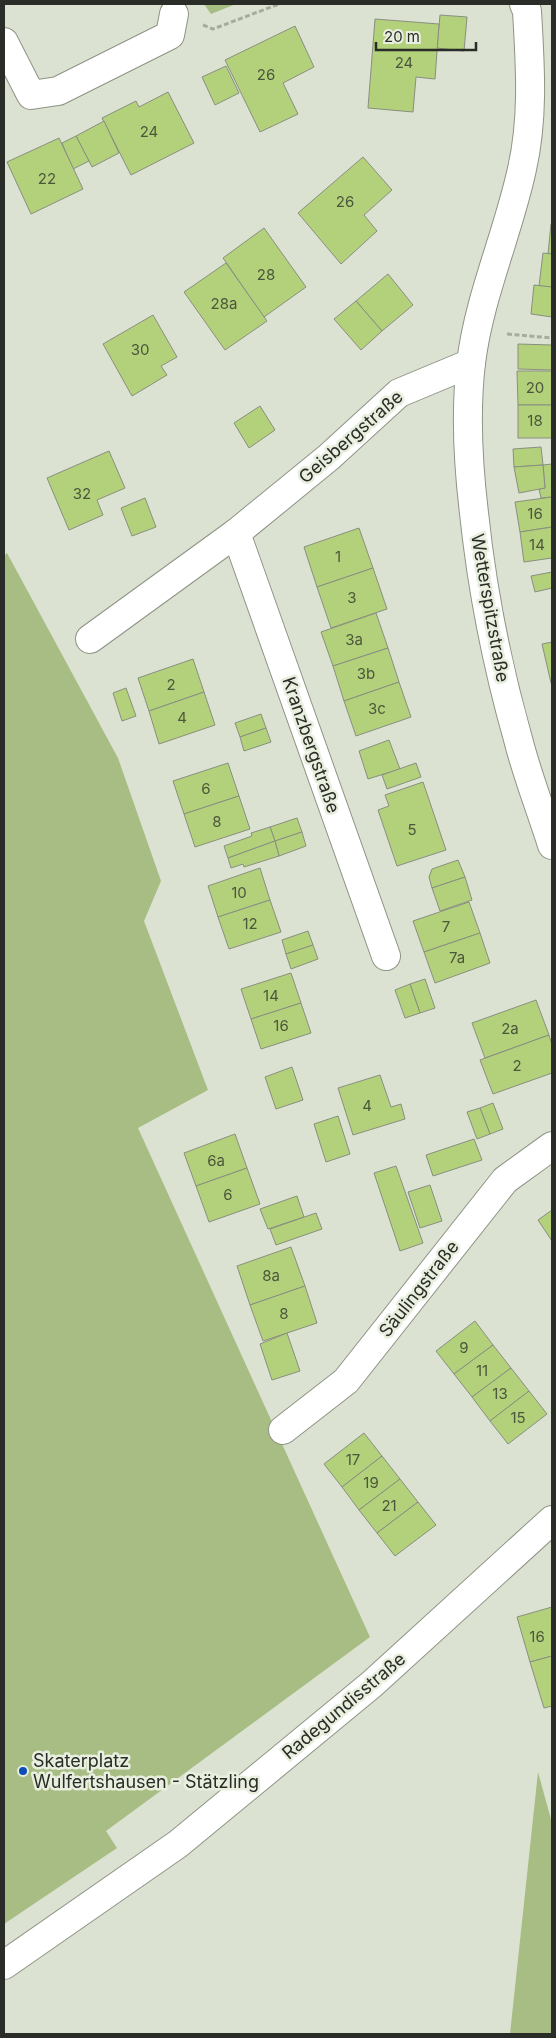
<svg xmlns="http://www.w3.org/2000/svg" width="556" height="2038" viewBox="0 0 556 2038" font-family="Inter,sans-serif">
<rect width="100%" height="100%" fill="#dce2d2"/>
<g fill="#a7bd83">
<polygon points="204,4 236,4 211,14"/>
<polygon points="7,553 118,758 161,881 144,921 208,1090 138,1128 370,1637 106,1831 117,1848 4,1924 4,556"/>
<polygon points="538,1772 552,1823 552,2034 510,2034"/>
</g>
<g fill="#b2d17a" stroke="#898f80">
<polygon points="440,15 467,17 464,51 437,48"/>
<polygon points="375,19 439,24 435,79 416,77 413,112 368,108"/>
<polygon points="295,26 314,67 283,83 298,114 260,132 225,60"/>
<polygon points="226,66 239,93 215,105 202,77"/>
<polygon points="168,92 194,143 131,175 102,118 136,101 139,107"/>
<polygon points="104,121 119,153 92,167 76,136"/>
<polygon points="76,136 89,161 73,169 62,143"/>
<polygon points="59,138 83,189 31,214 7,162"/>
<polygon points="363,157 392,190 364,215 377,231 341,264 298,213"/>
<polygon points="551,224 552,225 552,254 548,254"/>
<polygon points="264,228 306,287 264,317 223,258"/>
<polygon points="543,253 552,254 552,287 539,286"/>
<polygon points="226,263 267,321 225,350 184,292"/>
<polygon points="388,274 413,305 382,331 356,301"/>
<polygon points="534,285 552,287 552,317 531,314"/>
<polygon points="356,301 382,331 361,350 334,319"/>
<polygon points="153,315 177,357 161,366 167,375 132,396 103,344"/>
<polygon points="518,344 552,345 552,370 518,369"/>
<polygon points="517,371 552,371 552,405 518,405"/>
<rect x="518" y="405" width="34" height="33"/>
<polygon points="260,406 275,430 249,448 234,423"/>
<polygon points="541,447 543,465 514,467 513,449"/>
<polygon points="109,451 125,488 97,500 103,515 69,530 47,478"/>
<polygon points="552,464 552,497 541,498 539,489 545,488 543,465"/>
<polygon points="543,465 545,488 519,493 514,467"/>
<polygon points="552,497 552,527 520,532 515,502"/>
<polygon points="145,498 156,527 132,536 121,508"/>
<polygon points="552,527 552,558 524,562 520,532"/>
<polygon points="359,528 373,568 317,587 304,547"/>
<polygon points="373,568 387,609 331,628 317,587"/>
<polygon points="552,572 552,588 535,592 531,576"/>
<polygon points="376,613 388,648 333,666 321,632"/>
<polygon points="552,642 552,687 542,644"/>
<polygon points="388,648 399,682 344,701 333,666"/>
<polygon points="193,659 204,692 149,711 138,678"/>
<polygon points="399,682 411,717 356,736 344,701"/>
<polygon points="126,688 136,716 122,721 113,693"/>
<polygon points="204,692 215,725 159,744 149,711"/>
<polygon points="261,714 266,728 240,737 235,723"/>
<polygon points="266,728 271,742 244,751 240,737"/>
<polygon points="389,740 400,769 368,779 359,751"/>
<polygon points="228,763 239,796 184,814 173,781"/>
<polygon points="416,763 421,777 387,789 382,775"/>
<polygon points="423,782 446,850 397,866 378,810 389,806 385,795"/>
<polygon points="239,796 250,829 195,847 184,814"/>
<polygon points="297,818 302,832 275,841 270,827"/>
<polygon points="270,827 275,841 228,858 224,846 252,836 251,833"/>
<polygon points="302,832 306,846 279,856 275,841"/>
<polygon points="275,841 279,856 244,867 243,864 231,868 228,858"/>
<polygon points="458,860 465,877 432,888 429,877 432,869"/>
<polygon points="260,868 270,900 218,917 208,886"/>
<polygon points="465,877 472,900 440,911 432,888"/>
<polygon points="270,900 281,932 229,949 218,917"/>
<polygon points="469,902 480,933 424,952 413,921"/>
<polygon points="308,931 313,945 286,954 282,940"/>
<polygon points="480,933 490,963 435,983 424,952"/>
<polygon points="313,945 318,959 291,969 286,954"/>
<polygon points="291,973 301,1003 251,1019 241,989"/>
<polygon points="425,979 435,1008 420,1013 410,984"/>
<polygon points="410,984 420,1013 405,1018 395,990"/>
<polygon points="536,1000 549,1035 485,1058 472,1023"/>
<polygon points="301,1003 311,1033 261,1049 251,1019"/>
<polygon points="549,1035 552,1045 552,1073 493,1094 480,1060"/>
<polygon points="292,1067 303,1100 276,1109 265,1077"/>
<polygon points="380,1075 391,1107 401,1104 405,1119 353,1135 338,1088"/>
<polygon points="493,1103 503,1129 490,1134 480,1108"/>
<polygon points="480,1108 490,1134 477,1139 467,1112"/>
<polygon points="338,1116 350,1154 326,1162 314,1124"/>
<polygon points="235,1134 247,1168 196,1186 184,1153"/>
<polygon points="474,1139 482,1160 433,1176 426,1155"/>
<polygon points="396,1166 423,1243 400,1251 374,1173"/>
<polygon points="247,1168 260,1204 209,1222 196,1186"/>
<polygon points="430,1185 442,1221 420,1228 408,1192"/>
<polygon points="297,1196 304,1217 268,1229 260,1209"/>
<polygon points="552,1210 552,1241 538,1220"/>
<polygon points="316,1213 322,1229 276,1245 270,1229"/>
<polygon points="291,1247 305,1286 250,1305 237,1266"/>
<polygon points="305,1286 317,1323 263,1341 250,1305"/>
<polygon points="475,1321 493,1345 454,1374 436,1351"/>
<polygon points="287,1333 300,1371 272,1380 260,1344"/>
<polygon points="493,1345 511,1368 472,1397 454,1374"/>
<polygon points="511,1368 529,1391 490,1421 472,1397"/>
<polygon points="529,1391 547,1414 508,1444 490,1421"/>
<polygon points="364,1433 382,1456 342,1487 324,1464"/>
<polygon points="382,1456 400,1479 359,1510 342,1487"/>
<polygon points="400,1479 418,1502 377,1533 359,1510"/>
<polygon points="418,1502 436,1525 395,1556 377,1533"/>
<polygon points="552,1607 552,1656 530,1662 517,1617"/>
<polygon points="552,1656 552,1706 544,1708 530,1662"/>
</g>
<g fill="none" stroke-linecap="round" stroke-linejoin="round">
<defs>
<g id="minor">
<path d="M524,4L527,11C530,64 534,116 522,169C508,234 479,297 471,363C465,413 468,463 474,513C482,589 497,665 518,739C527,775 541,810 552,845"/>
<polyline points="4,42 31,95 58,91 170,35 174,14"/>
<polyline points="236,533 386,956"/>
<polyline points="90,639 236,533 329,457 399,393 471,363"/>
<polyline points="283,1430 346,1381 505,1180 552,1146"/>
<polyline points="4,1965 178,1844 372,1684 552,1520"/>
</g>
</defs>
<use href="#minor" stroke="#8e9485" stroke-width="30"/>
<g stroke="#a6ab9e" stroke-width="3" stroke-dasharray="5 2.5" stroke-linecap="butt">
<polyline points="203,25 213,29 279,4"/>
<polyline points="507,334 552,338"/>
</g>
<use href="#minor" stroke="#fff" stroke-width="28"/>
</g>
<circle fill="#0e4cb7" stroke="#e9efdf" stroke-width="2" cx="23" cy="1771" r="5"/>
<g text-anchor="middle" stroke-width="5" stroke-linejoin="round" paint-order="stroke">
<g font-size="15" fill="#4c563c">
<text x="404" y="68">24</text>
<text x="266" y="80">26</text>
<text x="149" y="137">24</text>
<text x="47" y="184">22</text>
<text x="345" y="207">26</text>
<text x="266" y="280">28</text>
<text x="224" y="309">28a</text>
<text x="140" y="355">30</text>
<text x="535" y="393">20</text>
<text x="535" y="426">18</text>
<text x="82" y="499">32</text>
<text x="535" y="519">16</text>
<text x="537" y="550">14</text>
<text x="338" y="562">1</text>
<text x="352" y="603">3</text>
<text x="354" y="645">3a</text>
<text x="366" y="679">3b</text>
<text x="171" y="690">2</text>
<text x="377" y="714">3c</text>
<text x="182" y="723">4</text>
<text x="206" y="794">6</text>
<text x="217" y="827">8</text>
<text x="412" y="835">5</text>
<text x="239" y="898">10</text>
<text x="250" y="929">12</text>
<text x="446" y="932">7</text>
<text x="457" y="963">7a</text>
<text x="271" y="1001">14</text>
<text x="281" y="1031">16</text>
<text x="510" y="1034">2a</text>
<text x="517" y="1071">2</text>
<text x="367" y="1111">4</text>
<text x="216" y="1166">6a</text>
<text x="228" y="1200">6</text>
<text x="271" y="1281">8a</text>
<text x="284" y="1319">8</text>
<text x="464" y="1353">9</text>
<text x="482" y="1376">11</text>
<text x="500" y="1399">13</text>
<text x="518" y="1423">15</text>
<text x="353" y="1465">17</text>
<text x="371" y="1488">19</text>
<text x="389" y="1511">21</text>
<text x="537" y="1642">16</text>
</g>
<g font-size="18" fill="#2a2d27" stroke="#e9efdf">
<text transform="translate(351 437) rotate(-41)" y="6">Geisbergstraße</text>
<text transform="translate(490 608) rotate(80)" y="6">Wetterspitzstraße</text>
<text transform="translate(311 745) rotate(71)" y="6">Kranzbergstraße</text>
<text transform="translate(419 1289) rotate(-52)" y="6">Säulingstraße</text>
<text transform="translate(344 1706) rotate(-40)" y="6">Radegundisstraße</text>
</g>
<g font-size="18" fill="#2a2d27" stroke="#e9efdf" text-anchor="start">
<text x="33" y="1767">Skaterplatz<tspan x="33" dy="21">Wulfertshausen - Stätzling</tspan></text>
</g>
</g>
<rect width="556" height="2038" fill="none" stroke="#2a2d27" stroke-width="10"/>
<path d="M376 42v8h100v-8" fill="none" stroke="#2a2d27" stroke-width="2.5"/>
<text x="384" y="42" font-size="15" fill="#2a2d27" stroke="#e9efdf" stroke-width="4" paint-order="stroke">20 m</text>
</svg>
